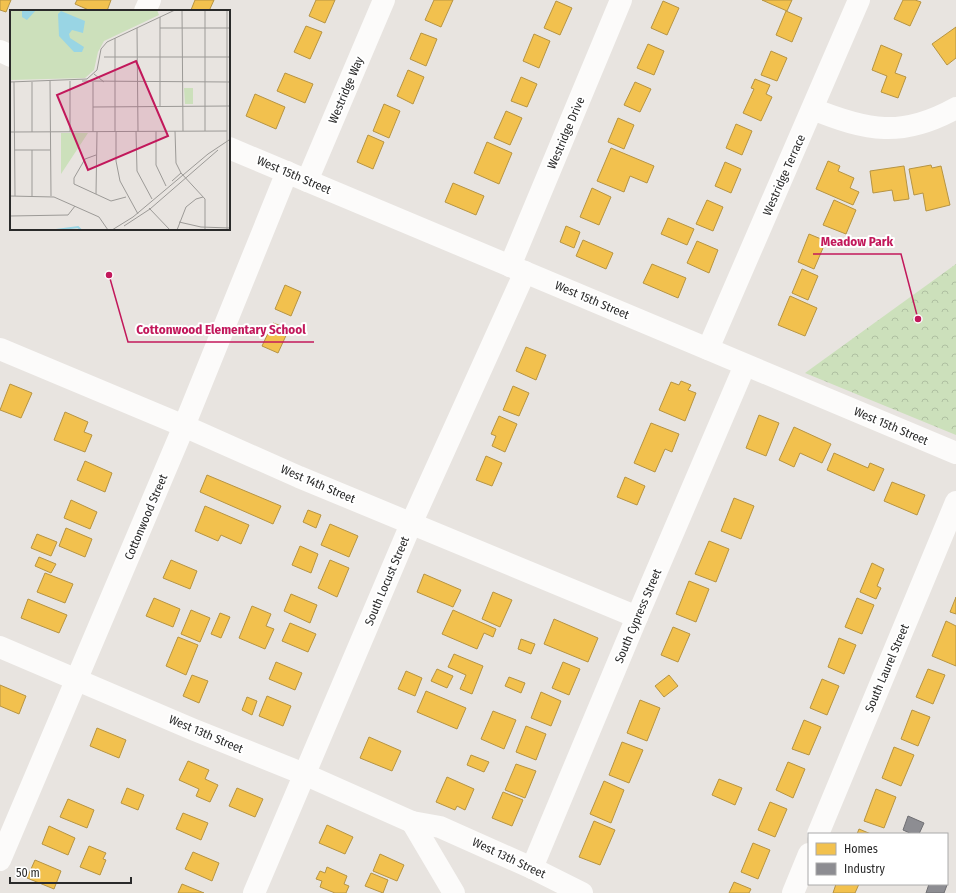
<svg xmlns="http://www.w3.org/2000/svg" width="956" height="893" viewBox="0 0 956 893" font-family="'Fira Sans Condensed',sans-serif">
<defs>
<pattern id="park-crowns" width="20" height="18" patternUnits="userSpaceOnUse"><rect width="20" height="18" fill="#cce0bb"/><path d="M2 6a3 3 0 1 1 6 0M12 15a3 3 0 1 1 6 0" fill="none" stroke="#afc0a1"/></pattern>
</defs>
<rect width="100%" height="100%" fill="#e8e4e0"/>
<polygon fill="url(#park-crowns)" points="956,264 956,435 805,373"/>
<g fill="#f2c14e" stroke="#b69443">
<polygon points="0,0 11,0 6,12 0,10"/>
<polygon points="77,0 111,0 107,11 91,11 75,4"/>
<polygon points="195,0 214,0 209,11 193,11 191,10"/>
<polygon points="316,0 335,0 325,23 309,16"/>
<polygon points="434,0 453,0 441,27 425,20"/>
<polygon points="762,0 792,0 787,11"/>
<polygon points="903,0 915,0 921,2 910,26 894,19"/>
<polygon points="556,1 572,8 560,35 544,28"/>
<polygon points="663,1 679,8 667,35 651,28"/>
<polygon points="786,11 802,18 792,42 776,35"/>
<polygon points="306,26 322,32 310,59 294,52"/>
<polygon points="956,27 956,58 947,65 932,44"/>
<polygon points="421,33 437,39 426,66 410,59"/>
<polygon points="534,34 550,41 539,68 523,61"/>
<polygon points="648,44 664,51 654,75 637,68"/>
<polygon points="881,45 902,54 895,73 906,77 898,98 881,92 887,76 872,70"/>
<polygon points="771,51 787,58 777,81 761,75"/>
<polygon points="408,70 424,77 413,104 397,96"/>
<polygon points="285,73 313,84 305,103 277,91"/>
<polygon points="521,77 537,84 527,107 511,101"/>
<polygon points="755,79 770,85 766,94 772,97 761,121 743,113 754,89 751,88"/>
<polygon points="635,82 651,89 640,112 624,105"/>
<polygon points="255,94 285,107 276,129 246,116"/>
<polygon points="384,104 400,111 389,138 373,131"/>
<polygon points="506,111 522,118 510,145 494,138"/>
<polygon points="618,118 634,125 624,149 608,142"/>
<polygon points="736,124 752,131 742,155 726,148"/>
<polygon points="368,135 384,142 373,169 357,162"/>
<polygon points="487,142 512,153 499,184 474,173"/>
<polygon points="611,148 654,166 647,183 630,176 624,192 597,181"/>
<polygon points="828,161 840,166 838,171 854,178 850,188 859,192 853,205 816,189"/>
<polygon points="725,162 741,169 731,193 715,186"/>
<polygon points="931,165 932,168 941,166 950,205 926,211 923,193 914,195 909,169"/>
<polygon points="904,166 909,199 894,201 892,190 873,193 870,171"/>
<polygon points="453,183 484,196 476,215 445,202"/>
<polygon points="592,188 611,197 599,225 580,217"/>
<polygon points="707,200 723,207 713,231 696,224"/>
<polygon points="834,200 856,210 846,234 823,225"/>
<polygon points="668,218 694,229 687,245 661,234"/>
<polygon points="566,226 580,232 574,248 560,242"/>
<polygon points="809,234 826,241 814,269 798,262"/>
<polygon points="583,240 613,253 606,269 576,256"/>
<polygon points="697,241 718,250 709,273 687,263"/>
<polygon points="652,264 686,278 678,298 643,283"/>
<polygon points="802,269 818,276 808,300 792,293"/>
<polygon points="285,285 301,292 291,316 275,309"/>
<polygon points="790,296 817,308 805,336 778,325"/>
<polygon points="273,323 289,329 278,353 262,346"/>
<polygon points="526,347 546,355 536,380 516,371"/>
<polygon points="681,381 691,385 688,390 696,393 685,421 659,410 671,382 679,385"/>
<polygon points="10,384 32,393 21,418 0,410"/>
<polygon points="513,386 529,393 519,416 503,410"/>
<polygon points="65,412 88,422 84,432 92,435 85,452 54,440"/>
<polygon points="759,415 779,423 766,456 746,448"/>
<polygon points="499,416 517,424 505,452 492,446 496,436 491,434"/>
<polygon points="651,423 679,434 672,452 665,449 655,472 634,463"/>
<polygon points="794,427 831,444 822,463 800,453 794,467 779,460"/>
<polygon points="834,453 868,468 870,463 884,469 874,491 827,470"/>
<polygon points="486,456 502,463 492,486 476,480"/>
<polygon points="85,461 112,473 105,492 77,480"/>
<polygon points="207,475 281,506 273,524 200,492"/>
<polygon points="625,477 645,486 637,505 617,497"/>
<polygon points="892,482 925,495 917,515 884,501"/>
<polygon points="734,498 754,506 741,539 721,531"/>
<polygon points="71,500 97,512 90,529 64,518"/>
<polygon points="205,506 249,525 241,544 221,535 218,541 195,531"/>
<polygon points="308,510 321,515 316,528 303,522"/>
<polygon points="330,524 358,536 349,557 321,545"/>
<polygon points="66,528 92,539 85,557 59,546"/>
<polygon points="37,534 57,542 51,556 31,548"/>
<polygon points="709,541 729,549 716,582 695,574"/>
<polygon points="300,546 318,554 311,573 292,565"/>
<polygon points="39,557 56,564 51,573 35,566"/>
<polygon points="171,560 197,571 190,589 163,578"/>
<polygon points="330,560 349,568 337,597 318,588"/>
<polygon points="872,563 884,569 877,586 881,588 876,599 860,592"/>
<polygon points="45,573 73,584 65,603 37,592"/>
<polygon points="424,574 461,590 453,607 417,592"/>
<polygon points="689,581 709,589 696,622 676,614"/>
<polygon points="493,592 512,600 500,627 482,619"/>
<polygon points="291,594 317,605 310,623 284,611"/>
<polygon points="956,597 956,614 950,612"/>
<polygon points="154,598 180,609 173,627 146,616"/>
<polygon points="857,598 874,605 862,634 845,627"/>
<polygon points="28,599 67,615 59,633 21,618"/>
<polygon points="252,606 271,614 266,626 274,629 265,649 239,638"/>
<polygon points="191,610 210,618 200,642 181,634"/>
<polygon points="453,610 496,629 493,637 484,633 477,649 442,634"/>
<polygon points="220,613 230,617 221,638 211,634"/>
<polygon points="554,619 598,638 588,662 544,644"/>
<polygon points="946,621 956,626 956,666 932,656"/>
<polygon points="290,623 316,634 308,652 282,641"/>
<polygon points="673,627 690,634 678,662 661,655"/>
<polygon points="178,637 198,645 186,675 166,666"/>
<polygon points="839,638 856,645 844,674 828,667"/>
<polygon points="521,639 535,644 531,654 518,649"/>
<polygon points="454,654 483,666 472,694 460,689 466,675 448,667"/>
<polygon points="276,662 302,673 295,690 269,679"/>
<polygon points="563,662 580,669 569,695 552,688"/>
<polygon points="437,669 453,676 447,688 431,681"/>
<polygon points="928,669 945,675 933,704 916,697"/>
<polygon points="406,671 422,678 415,696 398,689"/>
<polygon points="192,675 208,681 199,703 183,696"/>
<polygon points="669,675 678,686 664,697 655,686"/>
<polygon points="509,677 525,683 521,693 505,686"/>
<polygon points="822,679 839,686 827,715 810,708"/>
<polygon points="0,685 26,696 19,714 0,706"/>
<polygon points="426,691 466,708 457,729 417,712"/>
<polygon points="541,692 561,701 551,726 531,718"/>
<polygon points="267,696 291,706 283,726 259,716"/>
<polygon points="247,697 257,701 252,715 242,710"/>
<polygon points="640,700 660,708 647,741 627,733"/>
<polygon points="912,710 930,717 918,746 901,739"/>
<polygon points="493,711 516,720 504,749 481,739"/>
<polygon points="804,720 821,727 809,755 792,749"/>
<polygon points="526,726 546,734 536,760 516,752"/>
<polygon points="97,728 126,740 119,758 90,746"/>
<polygon points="369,737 401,751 392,771 360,758"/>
<polygon points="622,742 643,750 629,783 609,775"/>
<polygon points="894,747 914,755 901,786 882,778"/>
<polygon points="471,755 489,762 484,772 467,765"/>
<polygon points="188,761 209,770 205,779 218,785 210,802 196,796 199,789 179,780"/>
<polygon points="788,762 805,769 793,798 776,790"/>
<polygon points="516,764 536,771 525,798 505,790"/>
<polygon points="447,777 474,789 465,810 457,806 455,810 436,802"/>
<polygon points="719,779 742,788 735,805 712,795"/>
<polygon points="604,781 624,790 611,823 590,814"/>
<polygon points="127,788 144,795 138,810 121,803"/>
<polygon points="237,788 263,799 255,817 229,806"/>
<polygon points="876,789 896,797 884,828 864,821"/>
<polygon points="503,792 523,800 512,826 492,818"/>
<polygon points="68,799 94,810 87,828 60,817"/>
<polygon points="770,802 787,809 775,837 758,830"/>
<polygon points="183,813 208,823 201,840 176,829"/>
<polygon points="594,821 615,830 600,865 579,857"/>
<polygon points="327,825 353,837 345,854 319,843"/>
<polygon points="49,826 75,838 68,855 42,844"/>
<polygon points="859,829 871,834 857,834"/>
<polygon points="753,843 770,850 758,879 741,872"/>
<polygon points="89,846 106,853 103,859 106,860 100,875 80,867"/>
<polygon points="193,852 219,863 212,881 185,869"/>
<polygon points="380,854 404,865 397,881 373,871"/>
<polygon points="35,860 61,871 54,889 27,878"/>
<polygon points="327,867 347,876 344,884 349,886 346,893 335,893 320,887 322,881 316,879 320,871 325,873"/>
<polygon points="371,873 388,880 383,893 365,886"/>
<polygon points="734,882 751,889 749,893 729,893"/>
<polygon points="182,884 204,893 178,893"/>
<polygon points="836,884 859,884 855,893 833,893"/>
</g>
<g fill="#8d8d92" stroke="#6f6f73">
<polygon points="908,816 924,823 919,834 912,834 903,830"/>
<polygon points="929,884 944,884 947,885 944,893 926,893"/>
</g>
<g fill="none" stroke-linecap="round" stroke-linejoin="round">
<g stroke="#fcfbfa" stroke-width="22">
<polyline points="145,11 150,0"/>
<polyline points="0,51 11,56"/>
<path d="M813,109C867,131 902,138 956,108"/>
<polyline points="229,148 956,453"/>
<polyline points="307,181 384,0"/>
<polyline points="510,266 621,0"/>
<polyline points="0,349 184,426 299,477 637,617"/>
<polyline points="708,349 859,0"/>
<polyline points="0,647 192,729 304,774 412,822 440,827 532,868 582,893"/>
<polyline points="412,822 454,893"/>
<polyline points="818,834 956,502"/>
<polyline points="0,860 184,426 287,172"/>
<polyline points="532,868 637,617 745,365"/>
<polyline points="254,893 411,524 525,272"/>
<polyline points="793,893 809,854"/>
</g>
</g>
<g text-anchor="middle" stroke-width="4" stroke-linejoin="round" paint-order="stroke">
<g font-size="12" fill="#2a2a2a" stroke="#fff">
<text transform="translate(346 90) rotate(-67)" y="4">Westridge Way</text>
<text transform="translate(566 133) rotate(-67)" y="4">Westridge Drive</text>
<text transform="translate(294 175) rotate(23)" y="4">West 15th Street</text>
<text transform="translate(784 175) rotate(-66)" y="4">Westridge Terrace</text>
<text transform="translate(592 300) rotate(23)" y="4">West 15th Street</text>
<text transform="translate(891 426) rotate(23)" y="4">West 15th Street</text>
<text transform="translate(318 484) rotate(23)" y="4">West 14th Street</text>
<text transform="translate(146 517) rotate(-67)" y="4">Cottonwood Street</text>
<text transform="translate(387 581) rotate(-67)" y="4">South Locust Street</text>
<text transform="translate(638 616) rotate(-67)" y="4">South Cypress Street</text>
<text transform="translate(887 668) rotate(-67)" y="4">South Laurel Street</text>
<text transform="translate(206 734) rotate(23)" y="4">West 13th Street</text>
<text transform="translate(509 858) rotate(25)" y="4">West 13th Street</text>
</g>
</g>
<g transform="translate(10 10)">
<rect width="220" height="220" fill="#e8e4e0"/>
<path d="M0,0H147L149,5L94,31L88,42L84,60L75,68L0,70Z" fill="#cce0bb"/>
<path d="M174,78H183V94H175ZM51,123H78L51,164Z" fill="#cce0bb"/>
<path d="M12,0H26L17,10L12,7ZM51,1L75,11L73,23L62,20L59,24L60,28L74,37L72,42H64L49,26L48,4Z" fill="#99d5e4"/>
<path fill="none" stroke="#99d5e4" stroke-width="2" d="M11,220H27M46,220L68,217L71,220"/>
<path fill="none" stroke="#9c9a97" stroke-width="1" d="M172,0L173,121M195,0V121M127,18L128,121M150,18H220M94,47H220M84,64L94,72M40,71L41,186M60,71V122M72,71L220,72M0,72L77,69L87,60L91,39L97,32L165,0M4,72L5,186M22,72V122M83,72V122M83,97L220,96M150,97V7M126,121L127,161L142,189M146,121V155L156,176M165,121L166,153L171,163L195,189V220M0,122L217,121M105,122V28M106,122V151L110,171L128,204M4,140H40M22,140V186M86,145L75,149L64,168V174L101,191L116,187M162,171L171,163M86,184L87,122M0,186L44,187L89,207L98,220M139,198L160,220M0,206L58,205L65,196M169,212L191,217L220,218M114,216L140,199L208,140M102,220L123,207L198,144L219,130M167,220L176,197L186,189L193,187M217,220V0"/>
<path fill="#c2185b" fill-opacity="0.15" stroke="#c2185b" stroke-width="2" d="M126,51L158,126L78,160L47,85Z"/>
<rect width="220" height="220" fill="none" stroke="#2a2a2a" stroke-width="2"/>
</g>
<path fill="none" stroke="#c2185b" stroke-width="1.5" d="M918 319L901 254H813M109 275L128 342H314"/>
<g fill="#c2185b" stroke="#fff" stroke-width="1.5">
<circle cx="918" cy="319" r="4"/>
<circle cx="109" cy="275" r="4"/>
</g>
<g font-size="13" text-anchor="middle" font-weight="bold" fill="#c2185b" stroke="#fff" stroke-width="4" stroke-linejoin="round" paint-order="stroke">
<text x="857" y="246">Meadow Park</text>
<text x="221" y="334">Cottonwood Elementary School</text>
</g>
<rect x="808" y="833" width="140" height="52" fill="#ffffff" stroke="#aaaaaa"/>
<rect x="816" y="843" width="20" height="12" fill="#f2c14e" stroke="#aaaaaa"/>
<text x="844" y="853" font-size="12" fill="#2a2a2a">Homes</text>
<rect x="816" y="863" width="20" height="12" fill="#8d8d92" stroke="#aaaaaa"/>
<text x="844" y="873" font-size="12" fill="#2a2a2a">Industry</text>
<path d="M10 877v6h121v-6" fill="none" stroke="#2a2a2a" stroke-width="2"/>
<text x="16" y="877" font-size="12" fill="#2a2a2a" stroke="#ffffff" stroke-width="3" paint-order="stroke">50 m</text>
</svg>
